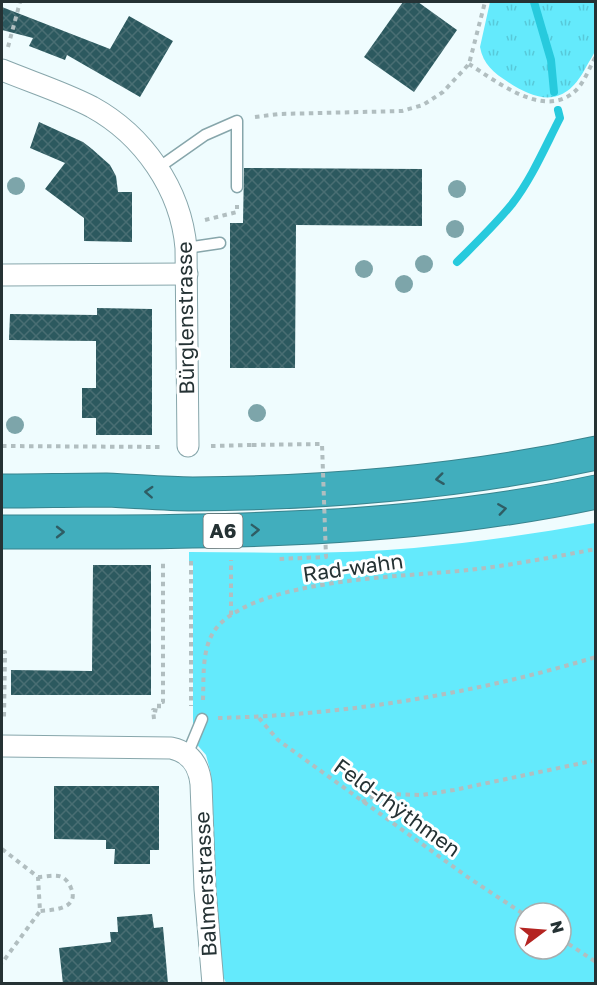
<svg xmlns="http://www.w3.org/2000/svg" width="597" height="985" viewBox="0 0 597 985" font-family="'Golos Text',sans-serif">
<defs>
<pattern id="grass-tufts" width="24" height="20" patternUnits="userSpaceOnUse" patternTransform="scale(1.5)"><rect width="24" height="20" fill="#64eafc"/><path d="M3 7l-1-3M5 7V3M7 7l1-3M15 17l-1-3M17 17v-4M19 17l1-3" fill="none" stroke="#57c9d9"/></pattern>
<pattern id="building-cross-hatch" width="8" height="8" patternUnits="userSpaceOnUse" patternTransform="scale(1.5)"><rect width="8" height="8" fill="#2c595f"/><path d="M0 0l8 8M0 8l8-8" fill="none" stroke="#496e73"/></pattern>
</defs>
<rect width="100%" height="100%" fill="#effcfe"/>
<path fill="url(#grass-tufts)" d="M490,2H595C596,16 597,34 596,48C594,55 588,63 585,69C565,106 540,103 508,82C494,73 483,64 480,47Z"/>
<path fill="#64eafc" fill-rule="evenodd" d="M595,523V983H226L222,974L215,888L211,774L206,755L193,740V564L189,563V552C264,552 339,555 414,548C475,542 535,534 595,523ZM525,913H561V949H525Z"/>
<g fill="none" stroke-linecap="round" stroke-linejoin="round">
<g stroke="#27cadd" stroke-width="8">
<polyline points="534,2 551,60 554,92"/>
<path d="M457,262C476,243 495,225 512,204C532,178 545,147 560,118L558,110"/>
</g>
</g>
<g fill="url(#building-cross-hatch)">
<polygon points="403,2 418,2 457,30 414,92 364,57"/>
<polygon points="2,7 110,49 129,16 173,41 140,97 67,55 65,60 29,46 33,38 2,30"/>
<polygon points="39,122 83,142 92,149 110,165 116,176 118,192 132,192 132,242 84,241 84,218 45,189 65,163 30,148"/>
<polygon points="244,168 422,169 422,226 296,225 295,368 230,368 230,223 243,223"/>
<polygon points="97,308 152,309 152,435 96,435 96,418 82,418 82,388 96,388 96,341 9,340 10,314 97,315"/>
<polygon points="93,565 151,565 151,695 11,695 11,670 92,671"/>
<polygon points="54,786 159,786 159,850 150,850 150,864 114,864 115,849 106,849 106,840 54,839"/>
<polygon points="152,914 154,928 163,927 168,984 63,984 59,948 111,942 110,932 118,932 117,917"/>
</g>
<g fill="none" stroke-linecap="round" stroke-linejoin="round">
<defs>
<g id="service">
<polyline points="158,168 205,135 237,121 237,187"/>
<polyline points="186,248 220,243"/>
<polyline points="187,755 202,719"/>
</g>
<g id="minor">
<path d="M2,70C31,82 63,92 92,107C143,135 181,189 186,248L188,446"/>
<polyline points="2,275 187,274"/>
<path d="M2,746L171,748C190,752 199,765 201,784L205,889L213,984"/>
</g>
<g id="motorway">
<path d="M2,491C36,491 71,490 106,490C135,491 164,494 193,494C328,493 463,482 596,453"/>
<path d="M2,532C200,532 400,534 596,492"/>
</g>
</defs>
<use href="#service" stroke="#87a6ab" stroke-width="13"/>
<use href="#minor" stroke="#87a6ab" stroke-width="23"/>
<use href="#motorway" stroke="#37838d" stroke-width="35"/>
<g stroke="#b1bec0" stroke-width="4" stroke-dasharray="4.5 4.5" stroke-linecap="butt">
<polyline points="8,47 20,2"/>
<path d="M469,64C496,81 543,119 574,92C584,84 589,68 596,56"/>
<polyline points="255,117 279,114 402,111 423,105 443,92 469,64 485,2"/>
<polyline points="205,220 237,212 237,205"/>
<polyline points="2,446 164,447"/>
<polyline points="211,446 252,445"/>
<polyline points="191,561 191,706"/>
<polyline points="231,615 231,560"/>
<polyline points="2,652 5,652 4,719"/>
<path d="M203,700C204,676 201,645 218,626C263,578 405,577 469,570C512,565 554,557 596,549"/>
<path d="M218,718C345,715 474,694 596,657"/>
<polyline points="259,718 278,740 469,878 525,915"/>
<polyline points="154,719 153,710 159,711 159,702 163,702 163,560"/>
<polyline points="362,802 372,797 387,794 422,795 454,790 592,761"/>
<polyline points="2,849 38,877 40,911 2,963"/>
<path d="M38,877C45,877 55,874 62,877C66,879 69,883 71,888C80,909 53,910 40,911"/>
<polyline points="561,939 596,962"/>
</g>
<use href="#service" stroke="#fff" stroke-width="10"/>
<use href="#minor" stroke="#fff" stroke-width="21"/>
<use href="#motorway" stroke="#41aebd" stroke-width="33"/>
<polyline stroke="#b1bec0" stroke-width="4" stroke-dasharray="4.5 4.5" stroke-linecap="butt" points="252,445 322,444 326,557 278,559"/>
</g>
<g fill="#7da5aa">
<circle cx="16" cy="186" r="9"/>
<circle cx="457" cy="189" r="9"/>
<circle cx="455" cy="229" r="9"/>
<circle cx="424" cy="264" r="9"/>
<circle cx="364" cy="269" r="9"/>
<circle cx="404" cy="284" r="9"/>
<circle cx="257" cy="413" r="9"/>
<circle cx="15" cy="425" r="9"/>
</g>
<defs><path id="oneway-chevron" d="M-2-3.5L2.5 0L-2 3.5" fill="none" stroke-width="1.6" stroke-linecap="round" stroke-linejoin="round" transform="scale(1.5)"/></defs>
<g stroke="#2f5d64">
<use href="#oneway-chevron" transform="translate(440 479) rotate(173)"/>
<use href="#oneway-chevron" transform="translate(149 492) rotate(-177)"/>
<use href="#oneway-chevron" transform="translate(502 509) rotate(-8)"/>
<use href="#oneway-chevron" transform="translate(255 530) rotate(-2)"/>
<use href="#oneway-chevron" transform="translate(60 532)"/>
</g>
<g text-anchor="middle" stroke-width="6" stroke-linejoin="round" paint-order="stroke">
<rect fill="#fff" stroke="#667071" stroke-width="1.5" x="203.5" y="514" width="39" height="34" rx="4.5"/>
<g font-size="20" font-weight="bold" fill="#253234">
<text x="223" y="538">A6</text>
</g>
<g font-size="21" fill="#253234" stroke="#fff">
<text transform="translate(186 318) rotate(-91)" y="7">Bürglenstrasse</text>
<text transform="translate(353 568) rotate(-8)" y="7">Rad-wahn</text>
<text transform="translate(397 808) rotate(36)" y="7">Feld-rhÿthmen</text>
<text transform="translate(206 884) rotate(-93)" y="7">Balmerstrasse</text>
</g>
</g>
<rect width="597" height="985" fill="none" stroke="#253234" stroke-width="6"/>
<g transform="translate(543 931) rotate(74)"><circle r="28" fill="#ffffff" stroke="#a8adae" stroke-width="1.5"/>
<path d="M0-4.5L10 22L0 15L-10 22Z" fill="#b42421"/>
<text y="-9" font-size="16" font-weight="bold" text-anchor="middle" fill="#253234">N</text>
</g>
</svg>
